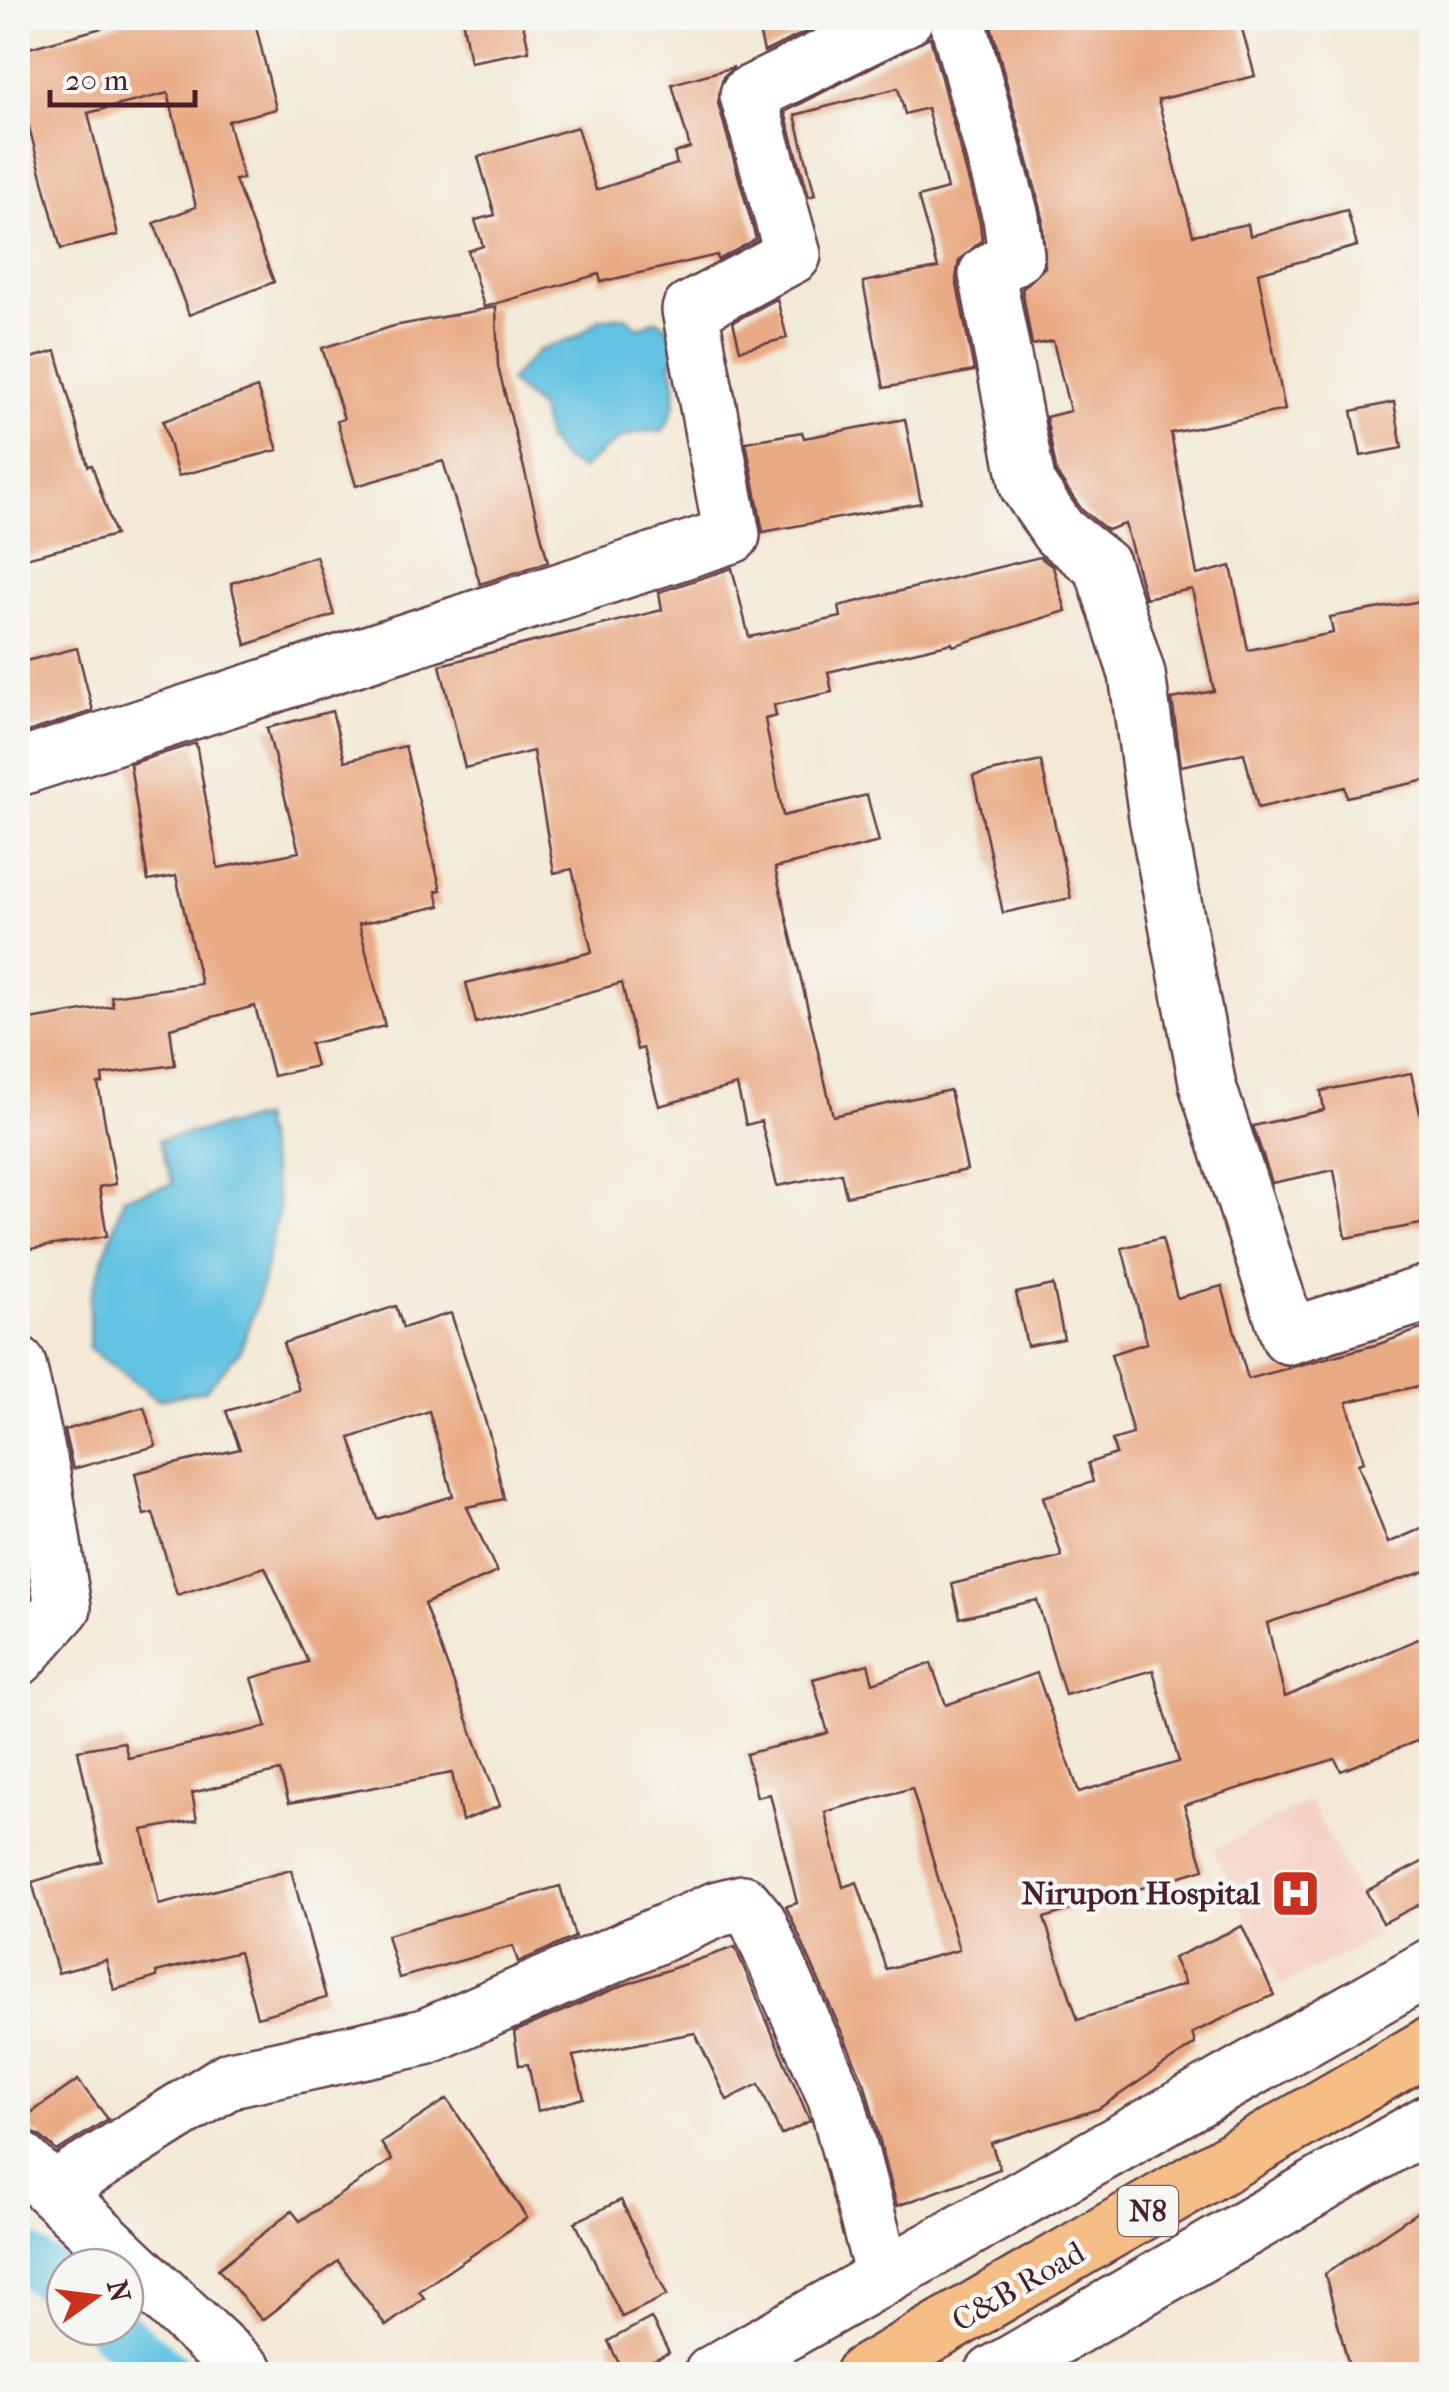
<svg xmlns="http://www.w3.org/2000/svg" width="1449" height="2392" viewBox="0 0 1449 2392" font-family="'IM FELL French Canon',serif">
<rect width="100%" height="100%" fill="#f6f6f2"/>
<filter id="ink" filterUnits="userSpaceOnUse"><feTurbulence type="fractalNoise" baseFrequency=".01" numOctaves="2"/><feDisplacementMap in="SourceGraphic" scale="20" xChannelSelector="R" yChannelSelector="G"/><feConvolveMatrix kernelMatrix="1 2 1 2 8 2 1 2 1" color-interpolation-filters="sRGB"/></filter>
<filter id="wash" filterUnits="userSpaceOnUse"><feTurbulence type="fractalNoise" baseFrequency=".0048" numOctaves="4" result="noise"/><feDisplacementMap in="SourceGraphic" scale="40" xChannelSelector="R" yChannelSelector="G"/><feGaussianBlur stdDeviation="2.25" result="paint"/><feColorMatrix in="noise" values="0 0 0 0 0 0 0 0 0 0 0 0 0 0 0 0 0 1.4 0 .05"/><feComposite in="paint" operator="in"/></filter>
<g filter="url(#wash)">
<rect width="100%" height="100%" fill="#f3e9d6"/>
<polygon fill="#f6d1c5" points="1310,1801 1378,1936 1281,1986 1213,1850"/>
<g fill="#63c3e2" stroke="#567186" stroke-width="2.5">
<path d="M625,316L639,328L656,320L688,337L671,364C679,392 678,407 662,432C625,427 608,447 581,470L561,458L547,441L540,410L509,381L539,350L576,337L600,319Z"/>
<polygon points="261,1118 279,1208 258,1300 240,1351 205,1390 158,1400 89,1348 90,1299 124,1197 173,1184 159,1140"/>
</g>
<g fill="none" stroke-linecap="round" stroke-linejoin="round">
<g stroke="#63c3e2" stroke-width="50">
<polyline points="18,2253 65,2289"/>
<polyline points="110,2327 167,2374"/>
</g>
</g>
<g id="blocks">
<g fill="#e9ab85" fill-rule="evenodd">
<polygon points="138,18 254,18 276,109 228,121 243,179 235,180 274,282 189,315 154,223 196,207 168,93 88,113 118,235 61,249 18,85 18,51"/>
<polygon points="462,18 522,18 529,51 470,62"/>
<polygon points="756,18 835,18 764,52"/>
<polygon points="989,18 1239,18 1255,76 1158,100 1193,235 1248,224 1250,236 1347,210 1357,246 1258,273 1285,410 1171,433 1197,575 1231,566 1248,650 1333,633 1330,617 1432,599 1432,779 1347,797 1345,787 1258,808 1244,753 1181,766 1172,699 1214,691 1192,589 1145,598 1125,524 1107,530 1082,510 1057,474 1046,417 1070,411 1053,341 1032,345 1022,289 1045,267 1042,213"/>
<polygon points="930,37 980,223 982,240 959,261 956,279 974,371 884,388 863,282 938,268 918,197 947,189 927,108 905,114 898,88 795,115 815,195 809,197 785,112"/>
<polygon points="734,67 723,77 718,103 756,239 718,260 717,255 601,282 599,274 484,307 468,251 483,246 475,220 495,215 478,157 577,127 596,190 677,164 674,153 690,148 672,84"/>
<polygon points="777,299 787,338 740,350 733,322"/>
<polygon points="496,307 498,367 548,562 480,584 443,461 356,486 337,421 344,419 322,348 394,326"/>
<polygon points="56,351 88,466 92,465 115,535 18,560 18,362"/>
<polygon points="257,388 278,450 178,476 163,421"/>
<polygon points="1394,402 1402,448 1361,456 1352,411"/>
<polygon points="905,419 921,503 763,532 746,442 802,432 804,438"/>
<polygon points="316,556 334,615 246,645 231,583"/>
<polygon points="1040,557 1053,567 1066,611 953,646 952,643 828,672 832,692 774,705 776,716 765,719 783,816 867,795 879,842 775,868 833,1116 950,1090 967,1170 846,1196 841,1173 777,1186 761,1121 746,1125 737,1085 659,1106 643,1048 637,1050 622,983 476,1023 466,983 592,952 572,869 554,873 533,751 465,768 440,665 662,610 659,592 732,568 749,637 841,617 839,606"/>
<polygon points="77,648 93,711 18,735 18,663"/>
<polygon points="332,711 345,761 405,746 441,890 436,891 440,906 359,924 385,1026 310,1044 316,1066 273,1076 255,1006 170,1028 175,1065 102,1075 103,1083 98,1084 116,1184 99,1187 107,1236 18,1251 18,1022 113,1006 111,996 201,984 176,876 148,881 130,764 196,743 218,868 299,852 267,728"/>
<polygon points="1041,761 1071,898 1003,913 973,776"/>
<polygon points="1411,1073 1432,1167 1432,1222 1346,1238 1334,1170 1272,1183 1253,1126 1324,1110 1321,1091"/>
<path d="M1162,1238L1177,1298L1222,1286L1248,1379L1379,1344L1432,1325V1383L1347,1402L1364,1462L1358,1464L1388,1543L1432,1524V1569L1267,1623L1285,1697L1432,1633V1735L1341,1771L1335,1759L1184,1805L1204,1869L1044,1918L1078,2020L1185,1984L1173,1958L1242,1926L1274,1995L1192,2033L1195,2044L1098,2109L991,2143L1000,2169L897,2206L865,2085L786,1906L797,1903L770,1794L757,1797L746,1754L828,1733L813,1679L868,1664L873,1683L931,1663L946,1705L1037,1673L1079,1792L1179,1762L1153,1670L1065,1695L1037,1600L960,1618L952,1584L1062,1557L1043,1497L1093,1482L1088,1463L1116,1454L1112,1440L1133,1434L1111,1354L1147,1343L1122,1248ZM912,1788L959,1950L886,1969L857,1882L843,1887L825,1812Z"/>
<polygon points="1053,1285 1064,1339 1027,1346 1016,1293"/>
<path d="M396,1306L403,1328L451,1313L490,1436L504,1499L467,1507L497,1572L424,1604L500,1806L462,1821L452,1773L289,1803L280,1771L192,1793L197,1820L143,1830L159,1905L291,1870L326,1998L257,2017L239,1952L156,1972L157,1977L114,1990L106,1960L58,1973L32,1882L102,1861L78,1750L124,1742L128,1758L267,1727L252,1678L308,1662L265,1567L177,1595L153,1513L144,1515L135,1473L240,1449L226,1411L299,1390L283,1343ZM429,1411L453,1496L377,1519L350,1438Z"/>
<polygon points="144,1407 156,1446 73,1469 64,1430"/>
<polygon points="1432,1857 1432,1898 1383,1923 1366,1891"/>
<polygon points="560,1886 575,1937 518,1962 513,1946 399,1978 387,1935"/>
<polygon points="735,1947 810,2121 781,2135 759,2084 727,2100 695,2033 573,2056 584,2098 538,2111 528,2064 519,2065 514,2032 621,1986"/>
<polygon points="78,2080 108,2119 57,2151 39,2135 18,2128 18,2122"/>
<polygon points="447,2099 527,2218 419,2291 424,2298 386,2326 338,2261 262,2320 218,2269 292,2211 300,2221 392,2160 381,2143"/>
<polygon points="621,2200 667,2295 622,2317 575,2222"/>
<polygon points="1432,2202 1432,2374 1351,2374 1325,2274"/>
<polygon points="651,2318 669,2353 624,2374 608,2341"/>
</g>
</g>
</g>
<g filter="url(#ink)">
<use href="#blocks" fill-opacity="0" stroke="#633d45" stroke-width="2.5"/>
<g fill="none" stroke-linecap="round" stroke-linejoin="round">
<defs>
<g id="street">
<polyline points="957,18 1011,217 1016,255 987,274 1028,486 1059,532 1102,566 1137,674 1157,817 1208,1087 1289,1336 1432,1292"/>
<polyline points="18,768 732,535 690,310 793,255 748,95 905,18"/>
<polyline points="18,1365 42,1474 63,1607 18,1658"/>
<polyline points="18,2158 247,2374"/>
<polyline points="54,2190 231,2079 425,2037 718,1909 743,1903 758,1921 836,2098 883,2275"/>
<polyline points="712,2374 1432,1966"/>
<polyline points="993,2374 1432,2121"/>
</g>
<polyline id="highway" points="863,2374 1432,2044"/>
</defs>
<use href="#street" stroke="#633d45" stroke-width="60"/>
<use href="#highway" stroke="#633d45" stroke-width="60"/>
<use href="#street" stroke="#fff" stroke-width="55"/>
<use href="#highway" stroke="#f6be87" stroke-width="55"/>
</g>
</g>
<defs>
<symbol id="hospital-square" viewBox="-11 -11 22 22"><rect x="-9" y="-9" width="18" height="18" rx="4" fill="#c8321e" stroke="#f6f6f2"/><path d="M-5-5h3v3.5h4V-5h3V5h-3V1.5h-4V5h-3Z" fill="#fff"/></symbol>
</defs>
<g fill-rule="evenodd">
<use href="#hospital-square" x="1268" y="1866" width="55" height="55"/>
</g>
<g text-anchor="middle" stroke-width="9" stroke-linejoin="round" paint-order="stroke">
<rect fill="#f6f6f2" stroke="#7e6067" stroke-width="2.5" x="1118" y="2186" width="60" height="50" rx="8"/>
<g font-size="30" font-weight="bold" fill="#4a1f2b">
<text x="1148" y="2221">N8</text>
</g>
<g font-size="32" font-weight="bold" fill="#4a1f2b" stroke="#f6f6f2" text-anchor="end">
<text x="1260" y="1904">Nirupon Hospital</text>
</g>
<g font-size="32" fill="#4a1f2b" stroke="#f6f6f2">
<text transform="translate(1018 2286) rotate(-30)" y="11">C&amp;B Road</text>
</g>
</g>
<rect width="1449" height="2392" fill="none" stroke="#f6f6f2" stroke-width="60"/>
<g transform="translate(95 2297) rotate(76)"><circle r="48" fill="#f6f6f2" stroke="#b1a0a2" stroke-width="2.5"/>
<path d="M0-8L18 38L0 25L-18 38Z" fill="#c8321e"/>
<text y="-15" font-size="28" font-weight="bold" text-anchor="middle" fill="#4a1f2b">N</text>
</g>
<path d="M50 90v15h145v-15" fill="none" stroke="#4a1f2b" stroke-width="5"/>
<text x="65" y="90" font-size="30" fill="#4a1f2b" stroke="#f6f6f2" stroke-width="8" paint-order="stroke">20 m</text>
</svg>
